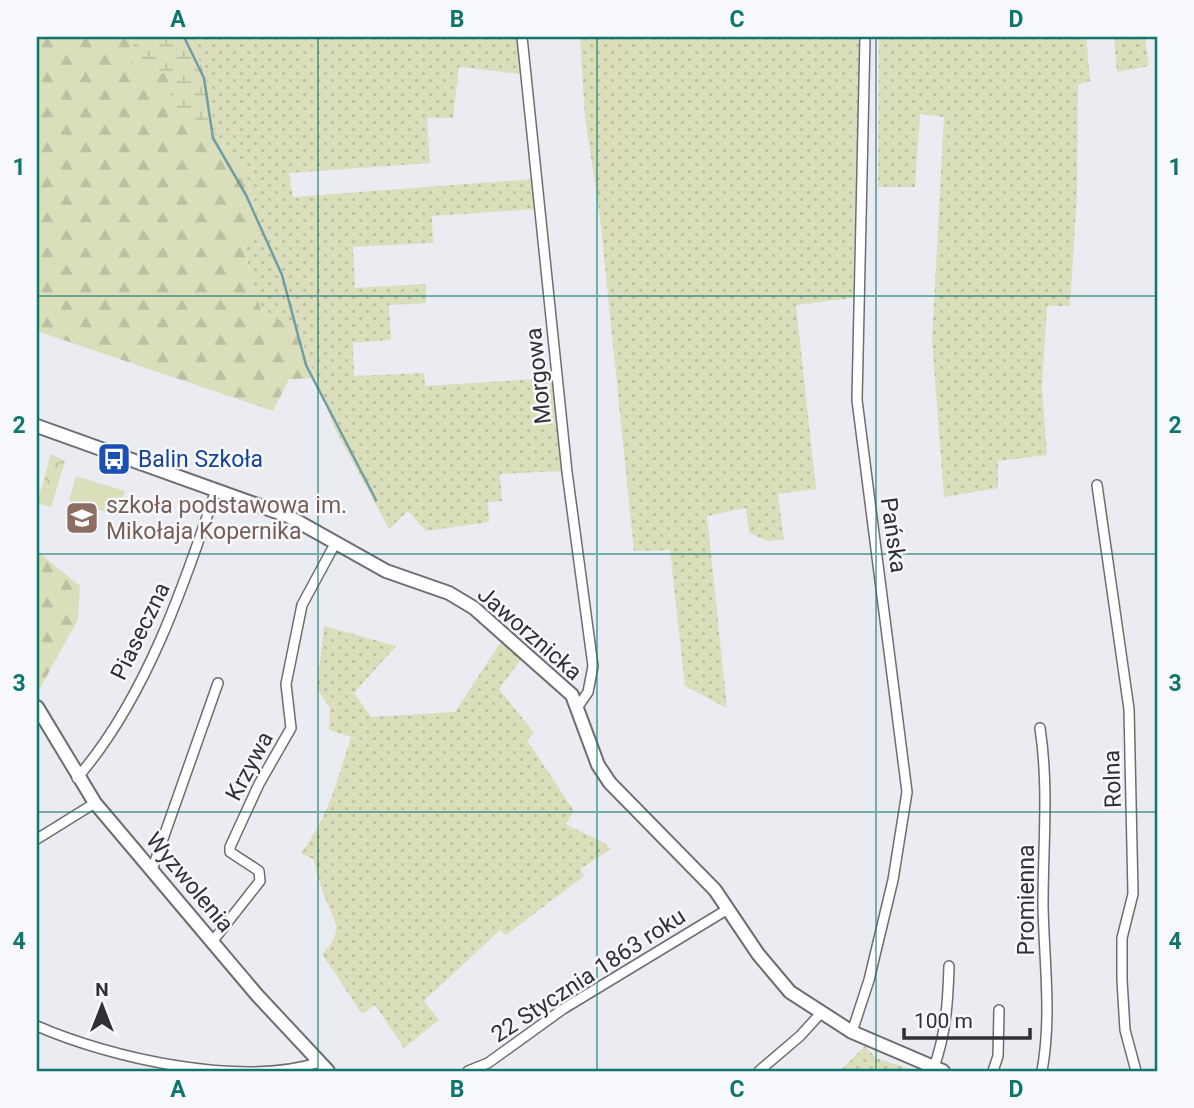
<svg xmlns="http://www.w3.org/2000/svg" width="1194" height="1108" viewBox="0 0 1194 1108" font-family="Roboto,sans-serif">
<defs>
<pattern id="grass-dots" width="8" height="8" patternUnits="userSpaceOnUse" patternTransform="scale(1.75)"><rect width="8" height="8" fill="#dadebb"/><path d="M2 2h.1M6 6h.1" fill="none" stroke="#bcbfa1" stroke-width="1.8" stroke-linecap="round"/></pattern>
<pattern id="forest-firs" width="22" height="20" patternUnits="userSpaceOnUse" patternTransform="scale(1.75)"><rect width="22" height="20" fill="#dadebb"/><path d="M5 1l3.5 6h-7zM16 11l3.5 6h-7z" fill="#bcbfa1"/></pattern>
<pattern id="wetland-marsh" width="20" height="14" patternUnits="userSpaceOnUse" patternTransform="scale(1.75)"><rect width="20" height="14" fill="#dadebb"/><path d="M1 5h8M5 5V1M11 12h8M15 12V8" fill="none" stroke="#bcbfa1"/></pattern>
<pattern id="park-crowns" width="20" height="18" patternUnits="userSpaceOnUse" patternTransform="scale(1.75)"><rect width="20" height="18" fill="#dadebb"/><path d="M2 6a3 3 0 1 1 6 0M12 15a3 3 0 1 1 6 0" fill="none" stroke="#bcbfa1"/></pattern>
</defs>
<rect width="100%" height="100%" fill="#ebebf2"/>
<g fill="url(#grass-dots)">
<polygon points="189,37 517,37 521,74 459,67 453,118 427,118 430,163 289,173 293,197 534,179 537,209 432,216 433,243 353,247 355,288 426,284 426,303 389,305 391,340 353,343 354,376 424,373 425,386 554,378 562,471 500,474 502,501 488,502 489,522 426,531 408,511 389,529 334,427 297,328 261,311 242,241 260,229 245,170 213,129 206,76"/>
<polygon points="580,37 860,37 853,298 796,305 816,489 778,494 784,540 767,541 749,533 746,508 707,516 727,708 685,686 670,550 634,551 600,217 585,117"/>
<polygon points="879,37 1086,37 1090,81 1078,85 1077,193 1070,306 1047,306 1042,387 1047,455 998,461 998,488 944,497 932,340 944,117 920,114 915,187 878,187"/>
<polygon points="1114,37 1145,37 1149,66 1117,72"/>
<path d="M324,626L396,646L354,693L371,717L455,712L502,640L522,658L499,689L534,733L527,740L574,811L566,824C582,834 598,836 611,849L580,869L584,876L506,935L500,930L424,1001L439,1020L404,1048L375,1005L362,1014L322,954C347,929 333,920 323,893C319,882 317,870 313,859L301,853C328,819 338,778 351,737L329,730L330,708L317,689Z"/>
<polygon points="865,1046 876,1058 916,1071 840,1071"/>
</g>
<g fill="url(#forest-firs)">
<polygon points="37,37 133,37 134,44 171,72 171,105 213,129 245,170 260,230 242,242 261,311 297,328 315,378 289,379 273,411 37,331"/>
<polygon points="37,551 80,586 78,619 37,694"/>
</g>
<polygon fill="url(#wetland-marsh)" points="133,37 189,37 206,76 213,129 170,105 171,72 154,74 124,61 134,44"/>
<polygon fill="url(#park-crowns)" points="51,454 65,461 51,507 37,503"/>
<polygon fill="#dadebb" points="76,476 125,491 118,516 69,501"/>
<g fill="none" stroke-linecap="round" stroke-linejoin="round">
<polyline stroke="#719ea3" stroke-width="2.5" points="184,37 204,78 213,138 246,195 282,275 306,365 376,500"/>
<defs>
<g id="street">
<polyline points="522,37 567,472 593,666 588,692 577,708"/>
<polyline points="1097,485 1129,709 1133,894 1122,938 1122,980 1125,1030 1136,1071"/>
<path d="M1040,728C1049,787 1043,845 1043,905C1044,961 1052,1016 1042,1071"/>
<path d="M77,778C145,700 184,586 216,490"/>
<polyline points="37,839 95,803"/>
<polyline points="152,870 218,683"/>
<polyline points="212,942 260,881 259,871 230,852 230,847 259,784 291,728 286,684 302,605 336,542"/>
<path d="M37,1026C110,1058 242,1088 320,1062"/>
<polyline points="852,1032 869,980 893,880 907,792 857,400 865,37"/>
<path d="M934,1067C946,1034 948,1001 949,966"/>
<polyline points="468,1071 488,1063 563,1009 728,909"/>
<polyline points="759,1071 800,1036 821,1013"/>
<polyline points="993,1071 998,1056 999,1010"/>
</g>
<g id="secondary">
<polyline points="37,426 288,516 386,571 449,593 474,608 572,695 598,765 610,783 715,890 758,954 790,992 852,1032 943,1071"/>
<polyline points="37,707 95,803 257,995 328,1071"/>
</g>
</defs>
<use href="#street" stroke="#6d6e74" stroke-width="12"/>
<use href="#secondary" stroke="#6d6e74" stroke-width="16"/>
<use href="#street" stroke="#fff" stroke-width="9"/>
<use href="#secondary" stroke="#fff" stroke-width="12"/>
</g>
<path fill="none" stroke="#0f766e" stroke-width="2" stroke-opacity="0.55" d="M318,37V1071M597,37V1071M876,37V1071M37,296H1157M37,554H1157M37,812H1157"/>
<defs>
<symbol id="bus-square" viewBox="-11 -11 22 22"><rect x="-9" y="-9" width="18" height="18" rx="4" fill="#1a4fb4" stroke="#f8f9fe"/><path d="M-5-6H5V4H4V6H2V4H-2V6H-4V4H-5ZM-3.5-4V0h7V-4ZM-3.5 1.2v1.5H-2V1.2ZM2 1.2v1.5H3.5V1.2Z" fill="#fff"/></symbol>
<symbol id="school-square" viewBox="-11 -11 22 22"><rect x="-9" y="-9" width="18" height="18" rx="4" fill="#8d6e63" stroke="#f8f9fe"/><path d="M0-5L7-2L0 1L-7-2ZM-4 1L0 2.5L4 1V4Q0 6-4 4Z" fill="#fff"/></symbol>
</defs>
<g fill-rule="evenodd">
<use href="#bus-square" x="95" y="440" width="38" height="38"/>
<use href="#school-square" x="63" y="499" width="38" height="38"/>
</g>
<g text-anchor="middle" stroke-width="5" stroke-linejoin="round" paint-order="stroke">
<g font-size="23" fill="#313134" stroke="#f8f9fe">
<text transform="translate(538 376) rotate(-96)" y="8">Morgowa</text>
<text transform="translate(894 535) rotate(82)" y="8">Pańska</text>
<text transform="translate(140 631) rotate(-64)" y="8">Piaseczna</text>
<text transform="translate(530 633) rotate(41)" y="8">Jaworznicka</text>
<text transform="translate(249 766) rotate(-62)" y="8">Krzywa</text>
<text transform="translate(1112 779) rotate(-92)" y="8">Rolna</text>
<text transform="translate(190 882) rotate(50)" y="8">Wyzwolenia</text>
<text transform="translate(1026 900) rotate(-90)" y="8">Promienna</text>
<text transform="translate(588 975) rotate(-33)" y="8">22 Stycznia 1863 roku</text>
</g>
<g font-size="23" fill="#164399" stroke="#f8f9fe" text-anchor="start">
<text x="138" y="467">Balin Szkoła</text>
</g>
<g font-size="23" fill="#785e54" stroke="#f8f9fe" text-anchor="start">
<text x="106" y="513">szkoła podstawowa im.<tspan x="106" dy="26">Mikołaja Kopernika</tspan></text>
</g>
</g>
<rect width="1194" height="1108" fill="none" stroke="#f8f9fe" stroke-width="77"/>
<g transform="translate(102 1006)" stroke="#f8f9fe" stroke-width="5" paint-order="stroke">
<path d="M0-5L12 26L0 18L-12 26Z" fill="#313134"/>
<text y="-10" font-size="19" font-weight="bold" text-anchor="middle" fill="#313134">N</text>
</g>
<path d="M904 1028v10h126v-10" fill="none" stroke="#313134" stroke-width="3.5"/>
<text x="914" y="1028" font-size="21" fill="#313134" stroke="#f8f9fe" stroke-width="5" paint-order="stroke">100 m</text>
<rect x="38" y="38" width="1118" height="1032" fill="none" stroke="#0f766e" stroke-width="2.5"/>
<g font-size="23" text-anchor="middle" font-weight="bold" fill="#0f766e">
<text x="178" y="27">A</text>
<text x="457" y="27">B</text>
<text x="737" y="27">C</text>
<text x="1016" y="27">D</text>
<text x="19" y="175">1</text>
<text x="1175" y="175">1</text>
<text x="19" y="433">2</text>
<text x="1175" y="433">2</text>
<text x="19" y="691">3</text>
<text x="1175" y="691">3</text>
<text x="19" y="949">4</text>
<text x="1175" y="949">4</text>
<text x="178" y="1097">A</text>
<text x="457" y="1097">B</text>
<text x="737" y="1097">C</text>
<text x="1016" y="1097">D</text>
</g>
</svg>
